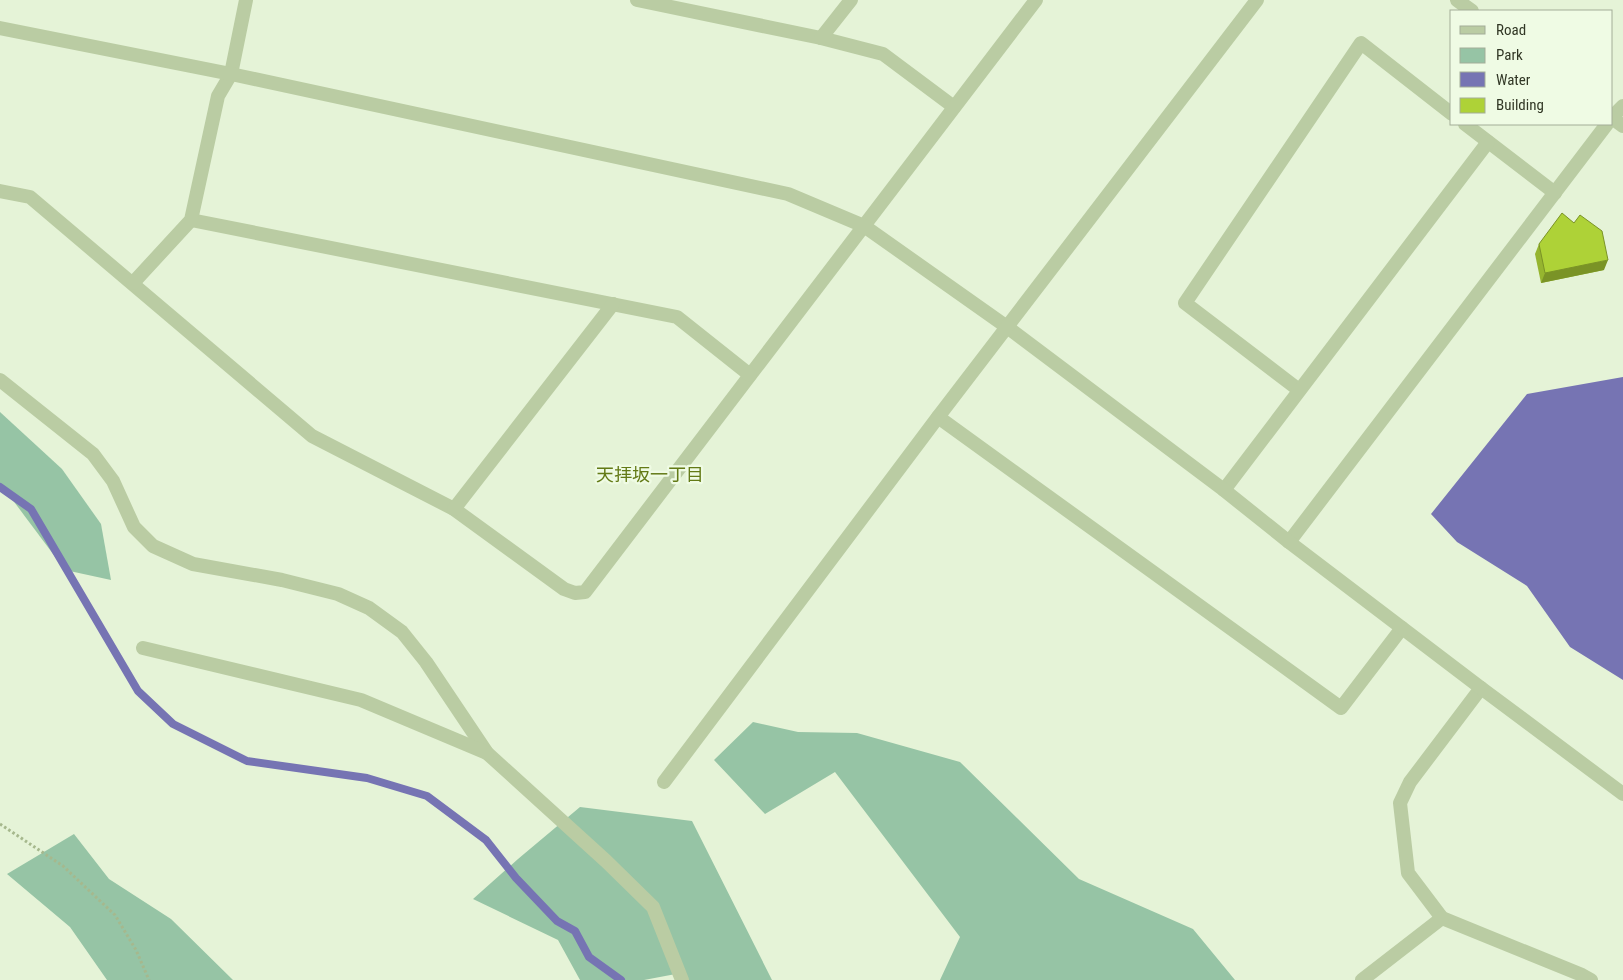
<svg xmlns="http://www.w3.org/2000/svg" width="1623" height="980" viewBox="0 0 1623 980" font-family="'Roboto Condensed','Noto Sans JP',sans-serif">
<rect width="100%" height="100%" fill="#e5f3d7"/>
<g fill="#96c4a5">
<polygon points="0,412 62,469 101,524 111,580 65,570 0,483"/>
<polygon points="753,722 798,732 857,733 960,762 1079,879 1193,929 1235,980 940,980 960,937 835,772 765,814 714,760"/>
<polygon points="580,807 692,821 772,980 684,980 681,973 644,980 580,980 558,940 473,899 518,859"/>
<polygon points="74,834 109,879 171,919 233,980 107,980 70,927 7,874"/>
</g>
<polygon fill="#7674b3" points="1623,377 1623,680 1570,647 1527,586 1457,542 1431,514 1527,394"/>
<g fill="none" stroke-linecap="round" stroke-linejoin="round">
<polyline stroke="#7674b3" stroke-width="8" points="0,487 31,509 138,691 173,724 247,761 367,778 427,796 486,840 516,878 557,921 575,931 589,957 621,980"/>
<polyline stroke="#a6b88d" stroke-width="3" stroke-dasharray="2.5 2.5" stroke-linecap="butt" points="0,824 63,866 115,915 136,950 149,980"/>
<g stroke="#bacca3" stroke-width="14">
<polyline points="637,0 821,38 883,54 954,107"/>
<polyline points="1457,0 1472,11"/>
<polyline points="821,38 851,0"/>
<polyline points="1612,117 1623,106"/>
<polyline points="1612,118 1623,126"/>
<polyline points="1465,124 1555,193"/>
<polyline points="0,191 30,197 312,436 454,509 564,589 575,593 585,592 1036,0"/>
<polyline points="191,220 677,317 750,375"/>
<polyline points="133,283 191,220 218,96 231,74 246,0"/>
<polyline points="0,380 93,454 113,481 134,527 153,546 193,564 282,580 338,594 369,608 402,632 426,662 487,753 606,861 653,907 682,980"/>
<polyline points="1299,390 1185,303 1361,43 1452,114"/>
<polyline points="938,417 1341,708 1402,628"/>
<polyline points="1224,490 1488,142"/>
<polyline points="454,509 613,304"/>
<polyline points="1289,542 1607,124"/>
<polyline points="143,648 361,700 487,753"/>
<polyline points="1481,688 1410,782 1400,803 1408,873 1442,918 1582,975 1591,980"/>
<polyline points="1362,980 1442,918"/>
</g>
<g stroke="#bacca3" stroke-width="14">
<polyline points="0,28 231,74 788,194 864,226 1007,327 1224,490 1289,542 1481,688 1623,794"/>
<polyline points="664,782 938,417 1257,0"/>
</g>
</g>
<polygon fill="#96b52f" points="1574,223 1604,270 1541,283 1535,254 1539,244"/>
<polygon fill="#7a9326" points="1608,260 1604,270 1541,283 1545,273"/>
<polygon fill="#aed237" stroke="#7a9326" points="1562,213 1574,223 1580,215 1602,231 1608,260 1545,273 1539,244"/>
<g text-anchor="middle" stroke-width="4.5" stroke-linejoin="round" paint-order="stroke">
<g font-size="18" fill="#637a16" stroke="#effbe4">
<text x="650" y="481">天拝坂一丁目</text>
</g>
</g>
<rect x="1450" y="10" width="162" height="115" fill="#effbe4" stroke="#a3ad98"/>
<rect x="1460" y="26" width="25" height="8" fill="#bacca3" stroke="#a3ad98"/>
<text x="1496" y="35" font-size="15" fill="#313725">Road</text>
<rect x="1460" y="48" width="25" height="15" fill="#96c4a5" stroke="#a3ad98"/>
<text x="1496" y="60" font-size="15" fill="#313725">Park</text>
<rect x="1460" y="72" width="25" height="15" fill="#7674b3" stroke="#a3ad98"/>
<text x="1496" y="85" font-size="15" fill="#313725">Water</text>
<rect x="1460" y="98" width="25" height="15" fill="#aed237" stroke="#a3ad98"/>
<text x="1496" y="110" font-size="15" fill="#313725">Building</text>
</svg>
